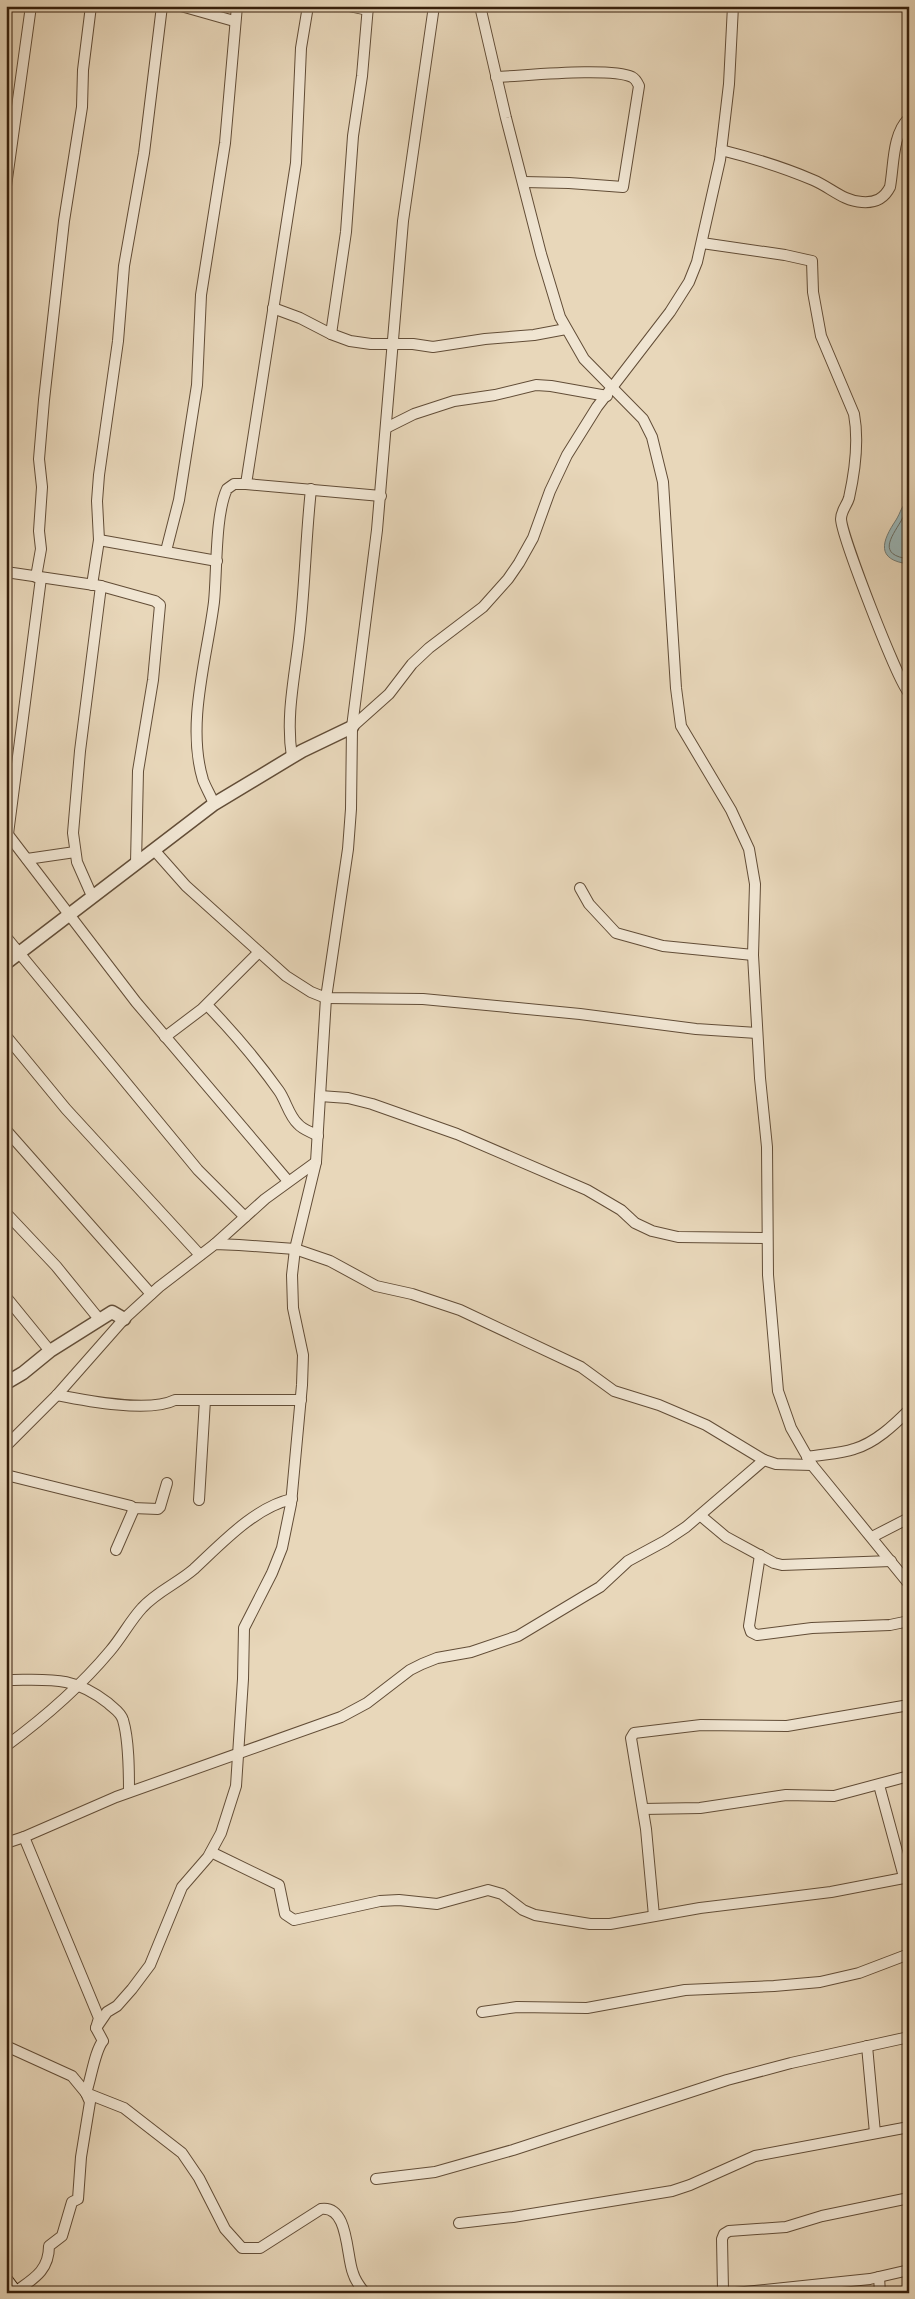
<svg xmlns="http://www.w3.org/2000/svg" width="915" height="2299" viewBox="0 0 915 2299" font-family="'Gentium Book Plus',serif">
<rect width="100%" height="100%" fill="#e8d7ba"/>
<filter id="stains"><feTurbulence type="fractalNoise" baseFrequency=".004" numOctaves="4"/><feColorMatrix values="0 0 0 0 .2 0 0 0 0 .09 0 0 0 0 .02 0 0 0 .5 -.17"/></filter>
<radialGradient id="worn" r=".72"><stop offset=".6" stop-color="#630" stop-opacity="0"/><stop offset="1" stop-color="#630" stop-opacity=".3"/></radialGradient>
<path fill="#9ab7b9" stroke="#727a73" d="M909,500V564C875,560 882,541 896,520C901,512 901,506 909,500Z"/>
<g fill="none" stroke-linecap="round" stroke-linejoin="round">
<path stroke="#686b62" stroke-width="1" d="M909,507C905,511 904,516 901,521C891,538 877,555 909,559"/>
<defs>
<g id="minor">
<polyline points="181,6 234,21"/>
<polyline points="349,6 368,10"/>
<polyline points="480,6 506,118 541,254 560,317 584,359 643,419 652,437 663,482 676,688 681,726 731,810 749,849 755,884 753,955 760,1078 767,1147 768,1275 778,1391 791,1428 812,1465 909,1584"/>
<path d="M496,77C524,76 610,67 632,77C636,79 637,82 639,86L623,187L569,183L524,182"/>
<path d="M721,150C753,158 783,167 813,180C830,187 843,201 862,202C875,203 884,199 890,187C894,166 892,134 909,118"/>
<polyline points="6,186 31,6"/>
<path d="M702,243L785,255L812,261L813,292L821,336L854,414C859,441 855,471 849,498C847,505 841,511 841,519C842,537 898,682 909,693"/>
<polyline points="273,308 300,318 331,334 350,341 371,344 413,344 433,347 485,339 534,335 566,329"/>
<polyline points="331,334 346,232 353,136 362,76 368,6"/>
<polyline points="386,428 414,414 454,401 495,395 536,385 551,386 607,396"/>
<polyline points="246,484 296,163 301,48 308,6"/>
<polyline points="99,540 217,561"/>
<polyline points="166,551 179,500 197,385 201,295 225,143 237,6"/>
<polyline points="6,572 101,586 155,601 160,605 153,680 138,771 136,863"/>
<polyline points="36,577 41,549 39,531 42,487 39,459 44,400 64,221 82,107 83,70 91,6"/>
<polyline points="92,585 99,540 97,501 99,475 118,341 124,266 144,153 162,6"/>
<polyline points="352,727 389,694 412,664 429,648 483,607 508,579 519,563 533,538 550,491 567,455 597,407 670,312 689,282 697,262 720,160 729,84 733,6"/>
<path d="M292,757C285,714 296,672 300,629C305,582 306,535 311,489"/>
<path d="M214,804C211,796 206,788 203,780C186,724 207,658 214,602C217,573 215,514 227,489L234,484H246L381,496"/>
<polyline points="6,832 136,1002 288,1181"/>
<polyline points="8,834 41,578"/>
<polyline points="155,851 186,886 286,976 311,992 326,998 423,999 580,1014 696,1029 757,1033"/>
<polyline points="27,859 75,852"/>
<polyline points="580,888 589,904 616,933 663,946 753,955"/>
<polyline points="92,896 77,862 73,833 80,751 101,586"/>
<polyline points="6,937 198,1170 245,1217"/>
<path d="M207,1005C233,1032 257,1060 279,1091C286,1101 289,1116 298,1124C303,1130 312,1132 318,1136"/>
<polyline points="6,1036 66,1109 200,1255"/>
<polyline points="165,1037 202,1009 259,952"/>
<polyline points="320,1096 348,1098 372,1104 457,1134 587,1190 621,1210 635,1223 652,1231 678,1237 766,1238"/>
<polyline points="6,1130 151,1294"/>
<polyline points="6,1213 56,1266 99,1319"/>
<polyline points="215,1244 265,1199 316,1162"/>
<polyline points="6,1297 50,1351"/>
<path d="M57,1395C87,1401 149,1413 175,1400H301"/>
<polyline points="6,1446 57,1395 124,1319 159,1287 215,1244 239,1245 295,1249 330,1261 376,1286 412,1294 460,1310 581,1367 614,1391 659,1405 706,1425 764,1460 776,1464 812,1465"/>
<path d="M807,1457C822,1454 840,1454 854,1449C875,1443 894,1425 909,1410"/>
<polyline points="6,1475 131,1506 133,1511 116,1550"/>
<polyline points="199,1500 205,1400"/>
<polyline points="133,1508 158,1509 160,1507 167,1483"/>
<polyline points="701,1516 726,1537 774,1563 782,1565 891,1561"/>
<polyline points="872,1537 909,1518"/>
<polyline points="760,1555 749,1626 751,1632 757,1635 812,1628 890,1625 909,1621"/>
<path d="M6,1680C49,1680 72,1675 108,1703C113,1708 121,1712 123,1720C129,1740 129,1771 129,1792"/>
<path d="M6,1746C44,1718 80,1687 110,1651C122,1637 130,1621 142,1608C156,1592 178,1583 194,1569C221,1544 255,1507 292,1499"/>
<polyline points="879,1785 904,1877"/>
<polyline points="643,1809 700,1808 786,1795 834,1796 909,1776"/>
<path d="M24,1837L99,2018L96,2028L103,2041C95,2050 91,2079 86,2093"/>
<polyline points="6,1843 24,1837 116,1797 341,1717 367,1703 410,1670 422,1664 437,1658 471,1652 518,1636 583,1597 600,1587 628,1561 665,1541 686,1527 764,1460"/>
<polyline points="211,1852 279,1885 285,1914 294,1920 380,1901 399,1900 437,1904 488,1890 502,1894 523,1910 535,1915 590,1924 610,1924 700,1908 831,1892 909,1877"/>
<polyline points="654,1916 646,1829 631,1738 634,1733 701,1725 787,1726 909,1705"/>
<polyline points="482,2012 517,2007 587,2008 685,1990 774,1986 820,1982 859,1973 909,1954"/>
<polyline points="96,2028 107,2012 117,2006 132,1989 150,1965 182,1887 208,1857 221,1833 236,1786 243,1679 244,1628 272,1573 282,1548 291,1504 302,1385 303,1355 293,1308 292,1275 295,1249 316,1162 326,998 348,849 351,809 352,727 377,530 403,221 434,6"/>
<path d="M6,2046L72,2076L86,2093L90,2102L81,2157L78,2199L72,2202L62,2236L49,2246C49,2271 33,2279 15,2292"/>
<polyline points="867,2046 875,2133"/>
<path d="M86,2093L124,2108L182,2153L199,2178L225,2229L242,2248H260L321,2209C349,2205 346,2256 353,2273C355,2280 360,2287 365,2293"/>
<polyline points="376,2179 435,2172 513,2150 727,2080 791,2063 909,2037"/>
<polyline points="459,2223 513,2217 672,2191 690,2185 755,2156 909,2127"/>
<polyline points="879,2277 880,2293"/>
<polyline points="727,2293 723,2290 722,2239 724,2234 729,2231 786,2227 822,2216 909,2198"/>
<polyline points="735,2293 870,2279 909,2270"/>
</g>
<g id="tertiary">
<polyline points="6,963 214,804 302,751 352,727"/>
<polyline points="6,1383 23,1373 50,1351 112,1312 124,1319"/>
</g>
<polyline id="secondary" points="6,2281 15,2293"/>
</defs>
<use href="#minor" stroke="#624d37" stroke-width="12"/>
<use href="#tertiary" stroke="#624d37" stroke-width="15"/>
<use href="#secondary" stroke="#361f0b" stroke-width="16"/>
<use href="#minor" stroke="#f0e5d2" stroke-width="10"/>
<use href="#tertiary" stroke="#f0e5d2" stroke-width="12"/>
<use href="#secondary" stroke="#f0e5d2" stroke-width="14"/>
</g>
<rect width="915" height="2299" fill="none" stroke="#e8d7ba" stroke-width="25"/>
<rect x="8" y="8" width="900" height="2284" fill="none" stroke="#361f0b" stroke-width="2.5"/>
<rect x="12" y="12" width="890" height="2274" fill="none" stroke="#361f0b"/>
<rect width="100%" height="100%" filter="url(#stains)"/>
<rect width="100%" height="100%" fill="url(#worn)"/>
</svg>
